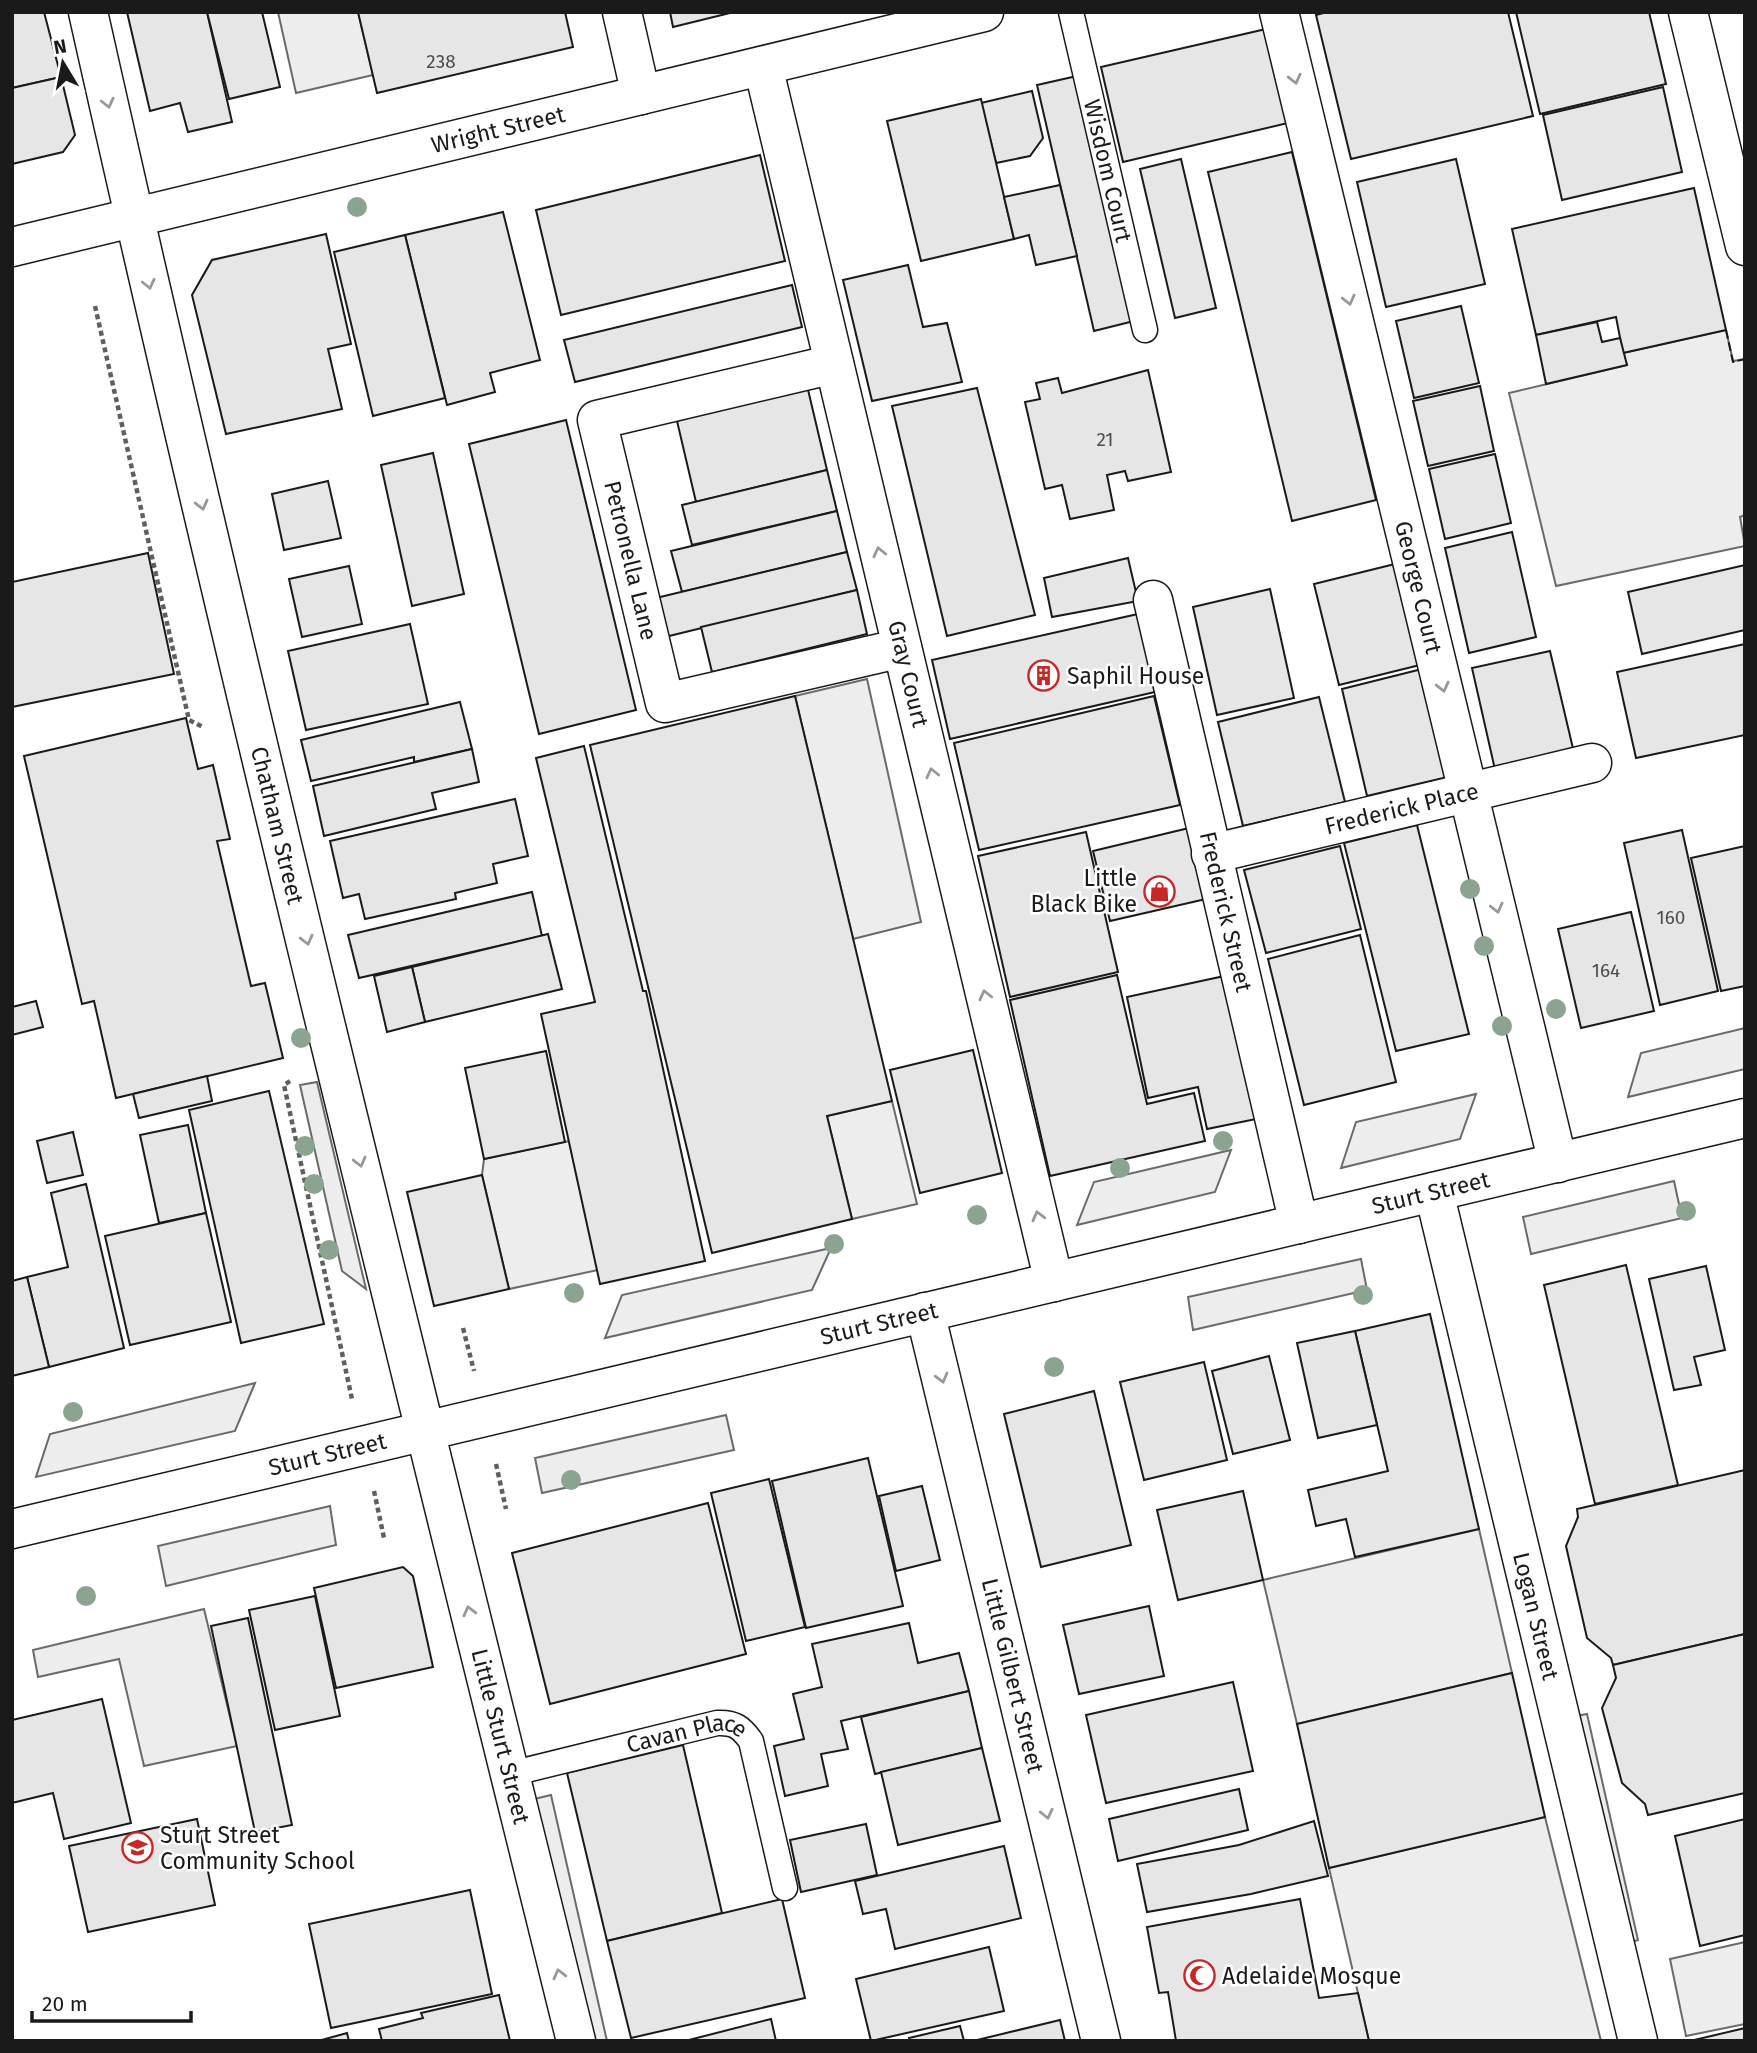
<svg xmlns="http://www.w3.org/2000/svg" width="1757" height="2053" viewBox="0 0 1757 2053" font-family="'Fira Sans',sans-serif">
<rect width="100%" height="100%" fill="#fff"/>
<g fill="#ededed" stroke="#6a6a6a" stroke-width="2">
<polygon points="278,12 358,12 373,75 296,93"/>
<polygon points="1726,330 1733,361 1745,359 1745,515 1740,517 1745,546 1556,586 1509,393 1627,365 1623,353"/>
<polygon points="867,679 921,922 853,939 795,696"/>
<polygon points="1745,1028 1745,1069 1628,1097 1641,1053"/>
<polygon points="317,1082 366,1289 342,1271 300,1085"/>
<polygon points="1476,1094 1460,1139 1341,1168 1356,1122"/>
<polygon points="892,1101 917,1204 852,1219 827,1116"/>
<polygon points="569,1141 598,1270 509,1289 482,1175 484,1159"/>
<polygon points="1231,1150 1215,1192 1077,1225 1094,1182"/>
<polygon points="1674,1181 1682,1218 1531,1254 1523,1217"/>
<polygon points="831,1248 812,1290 605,1338 622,1295"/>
<polygon points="1361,1259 1367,1290 1193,1330 1188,1297"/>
<polygon points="255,1383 235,1431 36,1477 50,1434"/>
<polygon points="726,1415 734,1450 542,1493 535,1458"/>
<polygon points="330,1506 336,1545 166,1586 158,1546"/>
<polygon points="1479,1529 1512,1673 1297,1724 1263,1580"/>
<polygon points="204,1609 237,1746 144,1766 119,1659 38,1677 33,1650"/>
<polygon points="1587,1714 1638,1940 1624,1944 1571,1717"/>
<polygon points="551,1795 607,2041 591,2041 534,1799"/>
<polygon points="1545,1817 1601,2041 1369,2041 1329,1868"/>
<polygon points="1745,1942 1745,2024 1686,2036 1670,1959"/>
</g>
<g fill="#e6e6e6" stroke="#1a1a1a" stroke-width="2">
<polygon points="12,12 44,12 61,77 12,88"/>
<polygon points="127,12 207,12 232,122 188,132 180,103 150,111"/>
<polygon points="207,12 262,12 280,87 229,99"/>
<polygon points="358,12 565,12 573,47 377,93"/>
<polygon points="670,12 734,12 673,27"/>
<polygon points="1327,12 1508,12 1533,116 1351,159 1316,15"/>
<polygon points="1516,12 1649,12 1666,84 1540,114"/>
<polygon points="1266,29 1288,123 1123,162 1101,67"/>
<polygon points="1077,76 1134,321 1094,331 1037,85"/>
<polygon points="61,77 75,135 63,152 12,164 12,88"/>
<polygon points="1663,87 1682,172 1562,200 1543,115"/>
<polygon points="1032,91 1043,138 1030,156 996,163 981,103"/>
<polygon points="981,99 1014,239 921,261 887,121"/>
<polygon points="1292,152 1376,500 1292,521 1208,172"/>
<polygon points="760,155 785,261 561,315 536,210"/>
<polygon points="1181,159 1216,308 1175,318 1140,169"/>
<polygon points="1456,159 1485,284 1386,307 1357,182"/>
<polygon points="1060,185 1077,256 1036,265 1029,235 1014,239 1004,197"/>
<polygon points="1694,188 1726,330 1623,353 1616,317 1536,335 1512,229"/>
<polygon points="503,212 540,360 490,373 495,392 447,405 405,235"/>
<polygon points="326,234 351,344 328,349 342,409 226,434 192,295 212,260"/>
<polygon points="405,235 445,398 373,416 334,252"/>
<polygon points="908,265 923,327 947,323 962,382 872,401 843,280"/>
<polygon points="792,285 802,327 575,382 564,340"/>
<polygon points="1461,306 1479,383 1414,398 1396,321"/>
<polygon points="1597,322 1602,342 1620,338 1627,365 1546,384 1536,335"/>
<polygon points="1148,370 1171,472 1128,481 1125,471 1107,475 1114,510 1070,519 1062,485 1045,489 1025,402 1040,399 1036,383 1058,378 1062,393"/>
<polygon points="805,377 827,470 696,502 677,421"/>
<polygon points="1480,386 1494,451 1428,466 1413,401"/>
<polygon points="977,388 1035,615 947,636 892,406"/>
<polygon points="566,420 636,710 539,734 469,444"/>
<polygon points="433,453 464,594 412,606 381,465"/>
<polygon points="1495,454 1511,523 1445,539 1429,469"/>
<polygon points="827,470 837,511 692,545 682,505"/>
<polygon points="328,481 341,538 284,550 272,494"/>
<polygon points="837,511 847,552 682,592 671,551"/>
<polygon points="1512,532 1536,637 1469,653 1445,548"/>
<polygon points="847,552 857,590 665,637 656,598"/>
<polygon points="148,553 174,674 12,707 12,582"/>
<polygon points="1128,558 1138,601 1052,617 1044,578"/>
<polygon points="1403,562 1428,663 1339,685 1314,584"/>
<polygon points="1745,565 1745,630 1642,654 1628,592"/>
<polygon points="349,566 362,624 302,637 289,579"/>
<polygon points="1270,589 1294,698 1217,715 1193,607"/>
<polygon points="857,590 867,634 712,672 701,627"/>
<polygon points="1138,614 1155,692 950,739 932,660"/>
<polygon points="410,624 428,704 306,730 288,651"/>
<polygon points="1745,644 1745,735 1636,758 1617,672"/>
<polygon points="1550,651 1575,757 1496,774 1472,668"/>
<polygon points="1426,668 1452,776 1367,796 1342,689"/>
<polygon points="795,696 892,1101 827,1116 852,1219 712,1253 590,745"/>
<polygon points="1154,696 1180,805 979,850 954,743"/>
<polygon points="1319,697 1345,802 1243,826 1218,722"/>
<polygon points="460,702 472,749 414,762 414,757 311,781 301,740"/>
<polygon points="186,718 198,769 213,765 230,839 217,841 251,986 265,983 283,1058 116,1098 94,1001 82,1004 24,756"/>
<polygon points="584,746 643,991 646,991 705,1261 600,1284 541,1014 595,1002 536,758"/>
<polygon points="472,749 479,782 432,793 436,809 324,836 313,786"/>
<polygon points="515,799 528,856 493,864 497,883 455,893 456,899 365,919 359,894 343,898 330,841"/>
<polygon points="1417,825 1469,1034 1396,1051 1344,843"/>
<polygon points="1189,828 1206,899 1110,921 1093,851"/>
<polygon points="1682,830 1718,991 1660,1005 1624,843"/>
<polygon points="1086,832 1118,972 1010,997 978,856"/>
<polygon points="1340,846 1361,929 1266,953 1244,870"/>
<polygon points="1745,846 1745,986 1721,991 1691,858"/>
<polygon points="532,892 542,936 359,978 348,935"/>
<polygon points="1631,912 1654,1011 1581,1028 1558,929"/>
<polygon points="548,934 562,989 425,1022 412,967"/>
<polygon points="1360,935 1396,1082 1304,1105 1268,959"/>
<polygon points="412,967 425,1022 387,1032 374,976"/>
<polygon points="1117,975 1147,1104 1194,1093 1205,1141 1050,1176 1010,1000"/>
<polygon points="1229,975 1261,1118 1207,1129 1198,1087 1148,1098 1127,997"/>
<polygon points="36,1001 43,1027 12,1035 12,1007"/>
<polygon points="973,1050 1002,1173 920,1193 890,1070"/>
<polygon points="546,1051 565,1142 484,1159 465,1068"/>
<polygon points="207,1076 212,1101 139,1118 133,1094"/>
<polygon points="269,1091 324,1324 241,1343 189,1110"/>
<polygon points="188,1125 206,1213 159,1223 140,1135"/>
<polygon points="73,1132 83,1175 47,1183 37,1141"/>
<polygon points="482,1175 509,1289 434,1306 407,1192"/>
<polygon points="86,1184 124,1348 49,1367 27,1277 68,1267 51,1193"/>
<polygon points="206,1213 231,1322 130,1345 105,1236"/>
<polygon points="1626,1265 1678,1485 1595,1504 1544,1285"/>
<polygon points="1706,1266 1725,1350 1694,1357 1701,1385 1674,1390 1649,1279"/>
<polygon points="27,1277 49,1367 12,1376 12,1281"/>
<polygon points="1430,1314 1479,1529 1355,1557 1346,1519 1316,1526 1308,1490 1388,1471 1355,1331"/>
<polygon points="1355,1331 1377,1425 1318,1438 1297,1343"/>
<polygon points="1269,1356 1290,1440 1233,1454 1212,1371"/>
<polygon points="1204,1362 1227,1460 1144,1480 1120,1382"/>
<polygon points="1094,1391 1131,1545 1041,1567 1004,1414"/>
<polygon points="868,1458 903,1606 806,1628 772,1481"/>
<polygon points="1745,1470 1745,1634 1613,1665 1611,1658 1587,1638 1566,1546 1578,1517 1577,1509"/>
<polygon points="769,1479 805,1627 746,1641 711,1493"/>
<polygon points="922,1486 940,1560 896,1571 879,1496"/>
<polygon points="1243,1491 1263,1580 1178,1600 1157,1510"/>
<polygon points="708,1503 746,1654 550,1704 512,1553"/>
<polygon points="403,1567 413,1576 433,1667 336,1688 314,1588"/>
<polygon points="315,1596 340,1716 275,1730 249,1610"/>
<polygon points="1149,1606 1164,1676 1079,1694 1063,1625"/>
<polygon points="248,1618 292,1825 255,1832 211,1626"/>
<polygon points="909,1623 918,1663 959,1653 969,1691 841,1721 848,1749 821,1754 828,1786 785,1796 774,1746 804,1739 793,1694 822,1687 812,1644"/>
<polygon points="1745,1634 1745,1793 1648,1815 1645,1804 1622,1783 1602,1708 1616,1678 1613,1665"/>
<polygon points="1512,1673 1545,1817 1329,1868 1297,1724"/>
<polygon points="1233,1682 1253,1771 1106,1803 1086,1715"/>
<polygon points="969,1691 982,1748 875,1774 861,1717"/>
<polygon points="102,1699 131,1823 64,1839 53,1793 12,1803 12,1720"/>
<polygon points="683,1745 722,1913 607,1941 567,1773"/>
<polygon points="982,1748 1000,1821 898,1845 881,1772"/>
<polygon points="1239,1789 1248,1830 1118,1861 1109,1819"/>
<polygon points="197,1819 215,1905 88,1932 69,1846"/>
<polygon points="1745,1819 1745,1935 1700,1946 1675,1836"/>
<polygon points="1314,1821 1328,1876 1251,1894 1147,1912 1137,1864 1239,1845"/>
<polygon points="866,1824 877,1875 801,1892 790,1840"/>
<polygon points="1004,1846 1021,1918 895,1949 886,1909 863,1914 855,1881"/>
<polygon points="470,1890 492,1994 331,2028 309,1924"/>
<polygon points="782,1899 805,1998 631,2038 607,1941"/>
<polygon points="1300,1899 1319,1998 1358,1993 1369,2041 1176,2041 1168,1992 1159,1993 1147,1927"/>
<polygon points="989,1947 1004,2011 871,2041 856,1979"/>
<polygon points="499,1995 510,2041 382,2041 379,2029 423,2018 421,2013"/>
<polygon points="771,2019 776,2041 685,2041"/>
<polygon points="1060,2020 1065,2041 973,2041"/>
<polygon points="960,2026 964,2041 910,2041 909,2038"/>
<polygon points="1745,2028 1745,2041 1690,2041"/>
<polygon points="347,2033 349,2041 318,2041"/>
</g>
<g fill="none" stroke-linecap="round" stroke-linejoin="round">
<defs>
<g id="lane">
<path id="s1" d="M1071,12L1145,330"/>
<path id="s2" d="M510,1774L717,1723C734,1722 741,1727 751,1741L785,1888"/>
</g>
<g id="street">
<path id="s3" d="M88,12C240,691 409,1366 576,2041"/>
<polyline points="622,12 641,95"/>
<path id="s4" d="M1279,12L1558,1163"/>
<polyline points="1688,12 1745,246"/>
<path id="s5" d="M763,66L1054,1282"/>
<path id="s6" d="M834,364L597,420L665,703L902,648"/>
<path id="s7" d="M1153,600L1299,1224"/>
<path id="s8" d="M1211,854L1592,763"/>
<path id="s9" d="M1434,1192L1638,2041"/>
<path id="s10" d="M925,1312L1101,2041"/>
</g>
<g id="secondary">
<path id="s11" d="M12,247L984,12"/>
<path id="s12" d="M12,1529L1745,1118"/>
</g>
</defs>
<use href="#lane" stroke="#1a1a1a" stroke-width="27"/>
<use href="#street" stroke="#1a1a1a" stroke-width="41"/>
<use href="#secondary" stroke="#1a1a1a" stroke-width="41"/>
<g stroke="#5f5f5f" stroke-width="4.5" stroke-dasharray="5 3.5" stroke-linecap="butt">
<polyline points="95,306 189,720 203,727"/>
<polyline points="290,1081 284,1085 352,1399"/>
<polyline points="463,1328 474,1371"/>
<polyline points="496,1464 506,1509"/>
<polyline points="374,1491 384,1538"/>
</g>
<use href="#lane" stroke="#fff" stroke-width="24"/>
<use href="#street" stroke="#fff" stroke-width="38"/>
<use href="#secondary" stroke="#fff" stroke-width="38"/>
<polyline stroke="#1a1a1a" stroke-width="2" stroke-dasharray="9 3.5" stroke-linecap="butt" points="1726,330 1733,362 1745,359"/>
</g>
<g fill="#8aa48f">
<circle cx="357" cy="207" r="10"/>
<circle cx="1470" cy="889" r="10"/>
<circle cx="1484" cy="946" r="10"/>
<circle cx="1556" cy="1009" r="10"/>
<circle cx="1502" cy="1026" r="10"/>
<circle cx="301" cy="1038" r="10"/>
<circle cx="1223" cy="1141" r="10"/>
<circle cx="305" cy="1146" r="10"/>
<circle cx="1120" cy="1168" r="10"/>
<circle cx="314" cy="1184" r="10"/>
<circle cx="1686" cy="1211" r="10"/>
<circle cx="977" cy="1215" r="10"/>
<circle cx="834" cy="1244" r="10"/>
<circle cx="329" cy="1250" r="10"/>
<circle cx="574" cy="1293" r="10"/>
<circle cx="1363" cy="1295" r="10"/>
<circle cx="1054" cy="1367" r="10"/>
<circle cx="73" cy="1412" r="10"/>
<circle cx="571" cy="1480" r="10"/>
<circle cx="86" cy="1596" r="10"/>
</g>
<defs><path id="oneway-chevron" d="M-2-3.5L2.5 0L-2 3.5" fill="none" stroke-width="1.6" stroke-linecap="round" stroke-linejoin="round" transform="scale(1.75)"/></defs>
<g stroke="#989898">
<use href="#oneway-chevron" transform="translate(1295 79) rotate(76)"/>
<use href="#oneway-chevron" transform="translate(108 103) rotate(77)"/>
<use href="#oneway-chevron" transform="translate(149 284) rotate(77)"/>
<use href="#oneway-chevron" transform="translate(1349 300) rotate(76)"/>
<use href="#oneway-chevron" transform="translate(202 505) rotate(76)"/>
<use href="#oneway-chevron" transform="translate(879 552) rotate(-103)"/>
<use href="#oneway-chevron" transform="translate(1443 687) rotate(76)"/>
<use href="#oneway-chevron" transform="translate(932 773) rotate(-103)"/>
<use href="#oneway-chevron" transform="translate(1497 908) rotate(76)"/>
<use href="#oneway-chevron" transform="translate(307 940) rotate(76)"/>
<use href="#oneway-chevron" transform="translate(985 995) rotate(-103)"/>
<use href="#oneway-chevron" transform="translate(360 1162) rotate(76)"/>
<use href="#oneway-chevron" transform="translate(1038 1216) rotate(-104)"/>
<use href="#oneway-chevron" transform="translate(942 1378) rotate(75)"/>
<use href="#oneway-chevron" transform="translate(469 1611) rotate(-104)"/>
<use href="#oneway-chevron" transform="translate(1047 1814) rotate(77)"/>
<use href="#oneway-chevron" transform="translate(559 1974) rotate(-104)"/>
</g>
<defs>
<symbol id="building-ring" viewBox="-11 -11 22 22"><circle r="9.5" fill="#fff" stroke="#c62828" stroke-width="1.5"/><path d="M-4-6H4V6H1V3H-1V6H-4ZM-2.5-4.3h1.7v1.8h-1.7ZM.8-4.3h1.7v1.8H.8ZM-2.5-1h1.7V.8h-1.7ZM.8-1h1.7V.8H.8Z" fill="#c62828"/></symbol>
<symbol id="shop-ring" viewBox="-11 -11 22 22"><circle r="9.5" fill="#fff" stroke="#c62828" stroke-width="1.5"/><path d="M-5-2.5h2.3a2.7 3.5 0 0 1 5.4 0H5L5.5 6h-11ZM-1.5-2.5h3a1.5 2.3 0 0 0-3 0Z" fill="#c62828"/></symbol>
<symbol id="school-ring" viewBox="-11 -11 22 22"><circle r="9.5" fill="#fff" stroke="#c62828" stroke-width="1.5"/><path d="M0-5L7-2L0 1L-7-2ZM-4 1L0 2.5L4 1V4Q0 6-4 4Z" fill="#c62828"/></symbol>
<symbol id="mosque-ring" viewBox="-11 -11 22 22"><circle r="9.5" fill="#fff" stroke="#c62828" stroke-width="1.5"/><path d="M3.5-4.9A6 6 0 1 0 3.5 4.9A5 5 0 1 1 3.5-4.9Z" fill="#c62828"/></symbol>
</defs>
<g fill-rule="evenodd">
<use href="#building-ring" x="1026" y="658" width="35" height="35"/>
<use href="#shop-ring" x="1142" y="874" width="35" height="35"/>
<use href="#school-ring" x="120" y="1830" width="35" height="35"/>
<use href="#mosque-ring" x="1182" y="1958" width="35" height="35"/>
</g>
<g text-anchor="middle" stroke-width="5" stroke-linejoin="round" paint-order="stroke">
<g font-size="19" fill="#4d4d4d">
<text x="441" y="68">238</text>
<text x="1105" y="446">21</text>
<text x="1671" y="924">160</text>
<text x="1606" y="977">164</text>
</g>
<g font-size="23" fill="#1a1a1a" stroke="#fff">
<text dy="8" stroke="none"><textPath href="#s11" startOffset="500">Wright Street</textPath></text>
<text dy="8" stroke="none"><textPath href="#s1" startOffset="163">Wisdom Court</textPath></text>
<text dy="8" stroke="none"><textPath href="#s6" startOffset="388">Petronella Lane</textPath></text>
<text dy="8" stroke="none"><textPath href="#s4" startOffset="592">George Court</textPath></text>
<text dy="8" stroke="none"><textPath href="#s5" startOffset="625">Gray Court</textPath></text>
<text dy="8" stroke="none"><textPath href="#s8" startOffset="196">Frederick Place</textPath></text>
<text dy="8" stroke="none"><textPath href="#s3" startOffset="835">Chatham Street</textPath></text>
<text dy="8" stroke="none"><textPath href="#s7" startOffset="320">Frederick Street</textPath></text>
<text dy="8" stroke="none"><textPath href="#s12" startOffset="1458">Sturt Street</textPath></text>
<text dy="8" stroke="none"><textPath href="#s12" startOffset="891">Sturt Street</textPath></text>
<text dy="8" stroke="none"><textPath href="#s12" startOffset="324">Sturt Street</textPath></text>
<text dy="8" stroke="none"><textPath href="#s9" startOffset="436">Logan Street</textPath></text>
<text dy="8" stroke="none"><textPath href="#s10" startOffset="374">Little Gilbert Street</textPath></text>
<text dy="8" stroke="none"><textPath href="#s3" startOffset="1773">Little Sturt Street</textPath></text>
<text dy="8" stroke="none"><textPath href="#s2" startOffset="182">Cavan Place</textPath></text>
</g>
<g font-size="23" fill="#1a1a1a" stroke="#fff" text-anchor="start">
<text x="1067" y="684">Saphil House</text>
<text x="1137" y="886" text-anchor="end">Little<tspan x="1137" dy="26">Black Bike</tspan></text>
<text x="160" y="1843">Sturt Street<tspan x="160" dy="26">Community School</tspan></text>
<text x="1222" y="1984">Adelaide Mosque</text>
</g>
</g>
<rect width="1757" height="2053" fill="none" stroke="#1a1a1a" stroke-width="28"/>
<g transform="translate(63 63) rotate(350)" stroke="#ffffff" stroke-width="5" paint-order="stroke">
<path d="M0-5L12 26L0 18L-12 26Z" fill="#1a1a1a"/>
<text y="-10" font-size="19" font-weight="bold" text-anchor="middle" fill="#1a1a1a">N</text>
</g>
<path d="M32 2011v10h159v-10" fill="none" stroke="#1a1a1a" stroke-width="3.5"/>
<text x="42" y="2011" font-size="21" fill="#1a1a1a" stroke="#ffffff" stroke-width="5" paint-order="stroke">20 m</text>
</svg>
